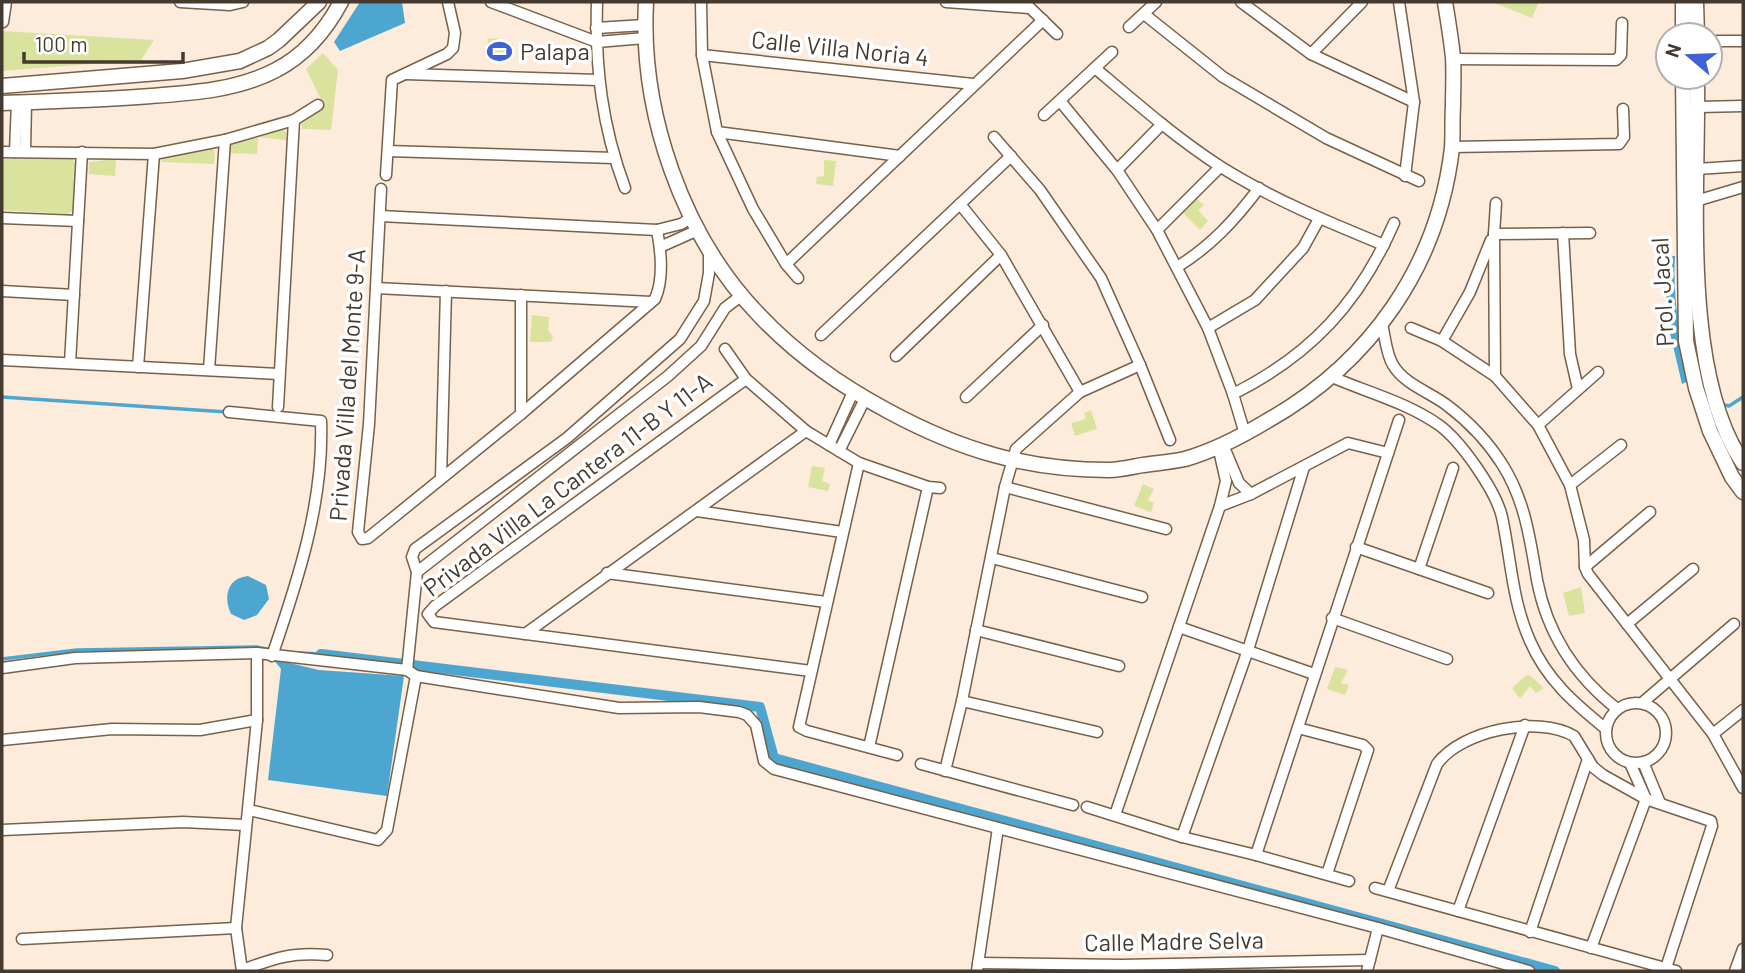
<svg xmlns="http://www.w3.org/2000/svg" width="1745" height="973" viewBox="0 0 1745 973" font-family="Barlow,sans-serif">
<rect width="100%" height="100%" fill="#fdebdb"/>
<g fill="#dae39e">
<polygon points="1492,2 1539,2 1532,18"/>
<polygon points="2,31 154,40 141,60 2,71"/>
<polygon points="498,38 497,45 513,44 511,59 487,58 488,39"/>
<polygon points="323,53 338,70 331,130 302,129 302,123 320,110 323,104 306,69"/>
<polygon points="282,129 286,132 286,140 258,137 257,154 230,153 230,147 233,143"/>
<polygon points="212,148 215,152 214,164 161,162 163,156"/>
<polygon points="2,159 72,159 75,163 73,211 67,214 2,210"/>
<polygon points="116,159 115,176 89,174 89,162"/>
<polygon points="824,160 836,161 833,186 816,184 817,177 824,176"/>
<polygon points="1197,199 1204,205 1198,210 1208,221 1200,230 1183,213"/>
<polygon points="532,315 549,317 548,330 553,337 551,342 530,342"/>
<polygon points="1091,410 1097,429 1075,436 1071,423 1086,419 1084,413"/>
<polygon points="812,466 825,468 822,481 830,484 828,491 808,487"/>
<polygon points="1143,484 1154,489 1148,500 1154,503 1151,512 1134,506"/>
<polygon points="1581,587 1585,613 1569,616 1563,593"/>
<polygon points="1335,667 1348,670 1341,683 1349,685 1345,695 1327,689"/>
<polygon points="1528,674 1544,688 1536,693 1530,686 1520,699 1512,688"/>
</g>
<g fill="#4da6d0">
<polygon points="360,2 402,2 405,23 340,51 334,42"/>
<path d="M1675,256C1672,297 1681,340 1688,381L1682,384L1670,333L1663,257Z"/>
<path d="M248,576L266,585L269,599L257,615L244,620L231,614C223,597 227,578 248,576Z"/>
<polygon points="273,659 319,670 404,676 387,796 268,780 281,669"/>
</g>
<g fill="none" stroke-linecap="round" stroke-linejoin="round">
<g stroke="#4da6d0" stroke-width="3.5">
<polyline points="2,397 227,412"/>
<polyline points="1720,404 1729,406 1743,397"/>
<polyline points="299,653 321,654"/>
<polyline points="2,659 77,650 256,647 267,649"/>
</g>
<polyline stroke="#4da6d0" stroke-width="10" points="321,654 760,707 774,758 1555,971"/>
<defs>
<g id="street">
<polyline points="180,2 230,5 243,2"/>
<polyline points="491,2 597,42 645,38"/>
<path d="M597,2C595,68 602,126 625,188"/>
<polyline points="701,2 702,55 717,132 753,209 786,264 798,278"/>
<polyline points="946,2 1029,8"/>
<polyline points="1241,2 1311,54 1414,102"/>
<polyline points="1399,2 1414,102 1405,176"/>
<polyline points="1026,4 1057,34"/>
<polyline points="1144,14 1223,77 1326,138 1419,181"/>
<polyline points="3,22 6,2"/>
<polyline points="1129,27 1156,2"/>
<polyline points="596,28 645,25"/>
<polyline points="1710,41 1743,41"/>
<polyline points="1311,54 1362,2"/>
<polyline points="702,55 973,84"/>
<polyline points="1453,59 1616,60 1621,55 1622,23"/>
<path d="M1095,68C1135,102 1176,138 1221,167C1272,199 1328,222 1384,245"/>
<polyline points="406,74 598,80"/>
<polyline points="1060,101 1117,170 1157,230 1208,328 1233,394 1245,434"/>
<polyline points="1698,107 1743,106"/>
<polyline points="1044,115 1112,52"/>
<polyline points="717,132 900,156"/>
<polyline points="994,137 1040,190 1101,278 1140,365 1170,440"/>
<polyline points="1452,147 1619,144 1624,137 1623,109"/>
<polyline points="388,151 614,158"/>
<polyline points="2,152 154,154 225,140 294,120 318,105"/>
<polyline points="15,152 17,102"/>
<polyline points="25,152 26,102"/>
<polyline points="1697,169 1743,166"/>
<polyline points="1117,170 1162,124"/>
<polyline points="386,175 392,80 447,54 453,48 455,33 448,2"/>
<path d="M381,189L369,424L358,532L362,539L368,538L521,414L655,299C664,279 661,251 657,230"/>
<polyline points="1689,203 1743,187"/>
<polyline points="960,204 1001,255 1080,392"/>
<polyline points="380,216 657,230 681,224 691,218"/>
<polyline points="2,218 78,221"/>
<polyline points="1157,230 1220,167"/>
<polyline points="1563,233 1570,354 1578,389"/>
<polyline points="1494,234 1590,233"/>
<polyline points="660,247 698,230"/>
<polyline points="786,264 1043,20"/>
<path d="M1177,267C1211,246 1235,220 1259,188"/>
<polyline points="376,288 651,302"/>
<polyline points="2,291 74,295"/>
<polyline points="521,295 521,414"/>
<path d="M1382,324C1385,336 1386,354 1393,365C1405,385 1430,392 1448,406C1469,422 1488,442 1502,464C1525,500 1530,539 1537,580C1547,633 1575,676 1617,709"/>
<polyline points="1208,328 1255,300 1303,248 1319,219"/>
<polyline points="1411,328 1442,341 1495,376 1538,425 1570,485 1584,540 1585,567 1588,574 1713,734 1743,788"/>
<polyline points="821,335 1011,156"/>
<polyline points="1442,341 1470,292 1491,240"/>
<polyline points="725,349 746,379 806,431 859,463 928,487 940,488"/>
<polyline points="896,356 1001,255"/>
<polyline points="2,360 279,374"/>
<polyline points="70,363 82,152"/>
<polyline points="138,367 154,154"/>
<polyline points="209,370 225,140"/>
<polyline points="1495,376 1494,234 1496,203"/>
<path d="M1332,377C1369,393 1406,402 1439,425C1461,441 1496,491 1502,517C1511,559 1512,601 1530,641C1547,680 1574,703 1606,729"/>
<polyline points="746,379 435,606 428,614 434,622 811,671"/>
<path d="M1233,394C1311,355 1359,303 1394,223"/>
<polyline points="966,397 1043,325"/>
<polyline points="278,407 294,120"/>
<path d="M229,412L321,421C324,502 298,580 272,656"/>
<polyline points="1538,425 1598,372"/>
<polyline points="829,445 853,392"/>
<polyline points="1218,446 1226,481 1220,506"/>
<polyline points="839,451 865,399"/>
<polyline points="1226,452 1239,483 1251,494"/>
<polyline points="859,463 799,727 807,731 897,755"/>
<polyline points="441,478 446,291"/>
<polyline points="1570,485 1621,445"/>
<polyline points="1005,487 1166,529"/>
<polyline points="697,511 842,532"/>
<polyline points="1356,547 1488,593"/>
<polyline points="992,558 1142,597"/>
<polyline points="1585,567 1650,512"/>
<polyline points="1419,569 1453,468"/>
<polyline points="417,572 668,376 701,346 725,308 742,295"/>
<polyline points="607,573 826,602"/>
<polyline points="1332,618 1447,659"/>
<polyline points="1627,624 1693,569"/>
<polyline points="1179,627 1314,674"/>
<polyline points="976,630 1119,666"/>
<polyline points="525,634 806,431"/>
<polyline points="2,668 75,658 257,653 407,670 416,676 619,708 699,707 739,712 747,715 756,725 764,761 774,769 1378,928 1529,971"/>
<polyline points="407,670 417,572 412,557 415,549 567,438 680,339 704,301 709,273 709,250"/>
<polyline points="962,701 1097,732"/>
<circle cx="1636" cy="733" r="30"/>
<polyline points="1642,703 1734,624"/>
<polyline points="1298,728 1363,745 1368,750 1327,874"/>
<polyline points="1713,734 1743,710"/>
<polyline points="2,740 112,729 200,730 257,720"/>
<polyline points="869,747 928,487"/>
<polyline points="1643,762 1660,803"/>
<polyline points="921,764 1073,805"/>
<polyline points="945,771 962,701 1005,487 1016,449 1080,392 1140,365"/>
<polyline points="1087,807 1182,837 1256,855 1349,881"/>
<polyline points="249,810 378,840 387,830 416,676"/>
<polyline points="1115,815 1220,506 1251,494 1348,443 1388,453"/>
<polyline points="2,830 183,822 245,825"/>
<polyline points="1182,837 1248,650 1304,467"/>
<polyline points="1256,855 1399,420"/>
<polyline points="1375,888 1676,971"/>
<path d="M1388,891L1437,764C1462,730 1538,715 1574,736L1593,767L1603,775L1646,799L1711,821L1712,826L1666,968"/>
<polyline points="1458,911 1525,725"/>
<polyline points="1530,932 1588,759"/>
<polyline points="22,939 236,928"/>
<polyline points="1591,948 1646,799 1630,763"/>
<polyline points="978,963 1122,965 1370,960"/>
<path d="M242,970C275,958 291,952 327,955"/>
<polyline points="242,971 236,928 257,720 257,653"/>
<polyline points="977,971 998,828"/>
<polyline points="1367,971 1378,928"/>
<polyline points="1735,971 1743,949"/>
</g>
<g id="secondary">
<path d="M646,2C640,112 682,236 760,316C797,355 841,386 888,411C960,450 1026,470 1109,470C1120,470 1132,467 1143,465C1157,463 1171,462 1185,459C1213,451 1242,436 1267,421C1370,363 1438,267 1452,148C1453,134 1452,120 1453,106C1453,90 1454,73 1453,57C1451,39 1448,20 1445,2"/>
<polyline points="1683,2 1683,35"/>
<polyline points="1696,2 1697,35"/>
<polyline points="1683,77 1686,341 1696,388 1710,431 1732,477 1743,492"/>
<path d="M1697,77C1699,186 1680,371 1743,463"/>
<polyline points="2,86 182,71 240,61 268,48 279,40 319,2"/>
<path d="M2,103C52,101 101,100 151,96C193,93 238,90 276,70C305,55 326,30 341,2"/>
</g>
</defs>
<use href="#street" stroke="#796048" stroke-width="13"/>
<use href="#secondary" stroke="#796048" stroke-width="17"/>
<use href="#street" stroke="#fff" stroke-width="10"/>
<use href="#secondary" stroke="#fff" stroke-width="14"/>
</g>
<defs>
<symbol id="stadium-bare" viewBox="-9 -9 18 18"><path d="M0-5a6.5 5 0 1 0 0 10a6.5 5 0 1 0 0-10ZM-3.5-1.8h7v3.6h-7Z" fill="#3d63d5" stroke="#fff" stroke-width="2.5" paint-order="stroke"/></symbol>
</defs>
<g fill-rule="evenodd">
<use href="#stadium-bare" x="482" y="34" width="35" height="35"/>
</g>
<g text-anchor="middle" stroke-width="7" stroke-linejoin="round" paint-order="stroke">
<g font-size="24" fill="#453a2f" stroke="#fff">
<text transform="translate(840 49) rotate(6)" y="8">Calle Villa Noria 4</text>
<text transform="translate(1663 292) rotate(-93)" y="8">Prol. Jacal</text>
<text transform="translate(348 385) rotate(-86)" y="8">Privada Villa del Monte 9-A</text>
<text transform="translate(568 485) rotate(-37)" y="8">Privada Villa La Cantera 11-B Y 11-A</text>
<text transform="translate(1174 942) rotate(-1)" y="8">Calle Madre Selva</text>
</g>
<g font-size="24" fill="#453a2f" stroke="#fff" text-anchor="start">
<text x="520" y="60">Palapa</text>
</g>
</g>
<rect width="1745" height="973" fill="none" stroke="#453a2f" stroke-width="7"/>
<g transform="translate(1689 56) rotate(289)"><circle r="33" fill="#ffffff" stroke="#b5b0ac" stroke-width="2"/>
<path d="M0-5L12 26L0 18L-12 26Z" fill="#3d63d5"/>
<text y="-10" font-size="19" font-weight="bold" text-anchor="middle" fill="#453a2f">N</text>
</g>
<path d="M24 52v10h159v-10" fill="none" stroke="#453a2f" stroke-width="3.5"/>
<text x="35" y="52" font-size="21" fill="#453a2f" stroke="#ffffff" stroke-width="5" paint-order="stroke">100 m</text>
</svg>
